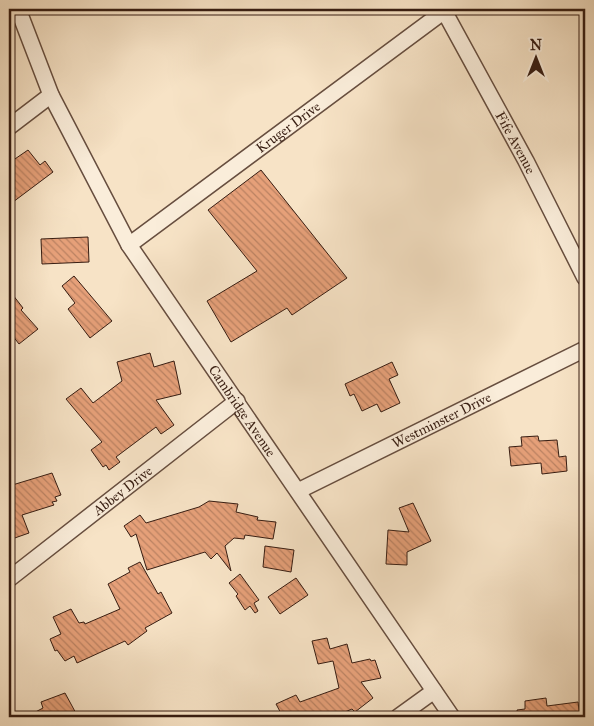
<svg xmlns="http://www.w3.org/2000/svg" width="594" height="726" viewBox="0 0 594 726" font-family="'IM FELL Great Primer',serif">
<defs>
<pattern id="building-back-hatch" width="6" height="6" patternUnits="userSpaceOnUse" patternTransform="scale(1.25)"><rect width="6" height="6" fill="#e6a079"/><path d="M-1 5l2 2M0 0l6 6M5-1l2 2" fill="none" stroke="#bb8262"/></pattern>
</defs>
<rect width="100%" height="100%" fill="#f7e3c6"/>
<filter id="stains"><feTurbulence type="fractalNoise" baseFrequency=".004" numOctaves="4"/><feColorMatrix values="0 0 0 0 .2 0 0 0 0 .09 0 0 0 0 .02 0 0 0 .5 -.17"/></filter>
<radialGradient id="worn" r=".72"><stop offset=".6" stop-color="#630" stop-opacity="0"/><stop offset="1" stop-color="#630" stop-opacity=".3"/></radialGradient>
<g fill="url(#building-back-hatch)" stroke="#371d12">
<polygon points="28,150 40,165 45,161 53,172 9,205 9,163"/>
<polygon points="261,170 347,278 292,315 287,308 231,342 207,301 257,271 208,210"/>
<polygon points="88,237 89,262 42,264 41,239"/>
<polygon points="74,276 112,321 90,338 68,309 75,303 62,286"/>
<polygon points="9,290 23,308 21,310 38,329 19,344 9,331"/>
<polygon points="150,353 154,367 174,361 181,394 156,400 174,425 161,434 156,427 116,457 120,462 109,470 106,465 103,467 91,450 102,442 66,399 81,388 93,403 122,381 117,362"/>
<polygon points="392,362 398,375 389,379 400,403 381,412 377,404 362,411 354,394 350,396 345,384"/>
<polygon points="538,436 539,441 557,440 559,457 566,456 567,471 542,474 541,463 511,466 509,447 522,446 521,437"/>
<polygon points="52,473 61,495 55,497 57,501 52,502 54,505 22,515 29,533 9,540 9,486"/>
<polygon points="209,501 238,504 236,512 258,517 257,520 276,522 273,539 245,535 244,539 234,538 225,546 231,571 217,553 211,559 205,552 147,570 136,534 131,537 124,526 140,515 146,523 199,507"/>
<polygon points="413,503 431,541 407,552 407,565 386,564 388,530 409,532 399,508"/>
<polygon points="265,546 294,550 291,572 263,567"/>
<polygon points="140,562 158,594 161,592 172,613 145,628 147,631 128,645 125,641 77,663 74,656 65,661 57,650 55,651 50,639 61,634 53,617 71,609 79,623 84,622 85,624 120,609 108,584 130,572 128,568"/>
<polygon points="240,574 259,600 254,603 258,611 255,613 250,606 245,610 236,596 238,594 229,583"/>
<polygon points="296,578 308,595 280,614 268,597"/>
<polygon points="327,638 330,649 347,644 352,663 370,659 371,661 375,660 381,678 361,682 373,698 355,712 352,709 333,717 283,717 276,704 296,695 300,702 339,688 333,661 318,664 312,641"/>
<polygon points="65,693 78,717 26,717 43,708 41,702"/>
<polygon points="546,698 547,706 578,702 580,717 518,717 517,710 525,709 525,701"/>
</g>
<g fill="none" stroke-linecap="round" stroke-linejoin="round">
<defs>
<g id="minor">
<path id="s1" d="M18,9L51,95L129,245L452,717"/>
<path id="s2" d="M443,9L526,161L585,278"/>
<polyline points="9,127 51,95"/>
<path id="s3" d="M129,245L447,9"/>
<path id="s4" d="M298,491L585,349"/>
<path id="s5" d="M9,579L237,401"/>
<polyline points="398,717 434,691"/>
</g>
</defs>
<use href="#minor" stroke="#674e3f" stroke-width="18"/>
<use href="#minor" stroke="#faedda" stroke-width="15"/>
</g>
<g text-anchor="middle" stroke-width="4" stroke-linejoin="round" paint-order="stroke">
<g font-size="14" fill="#371d12" stroke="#faedda">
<text dy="5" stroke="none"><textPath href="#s3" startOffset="198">Kruger Drive</textPath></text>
<text dy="5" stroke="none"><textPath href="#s2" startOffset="152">Fife Avenue</textPath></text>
<text dy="5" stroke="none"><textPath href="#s1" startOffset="462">Cambridge Avenue</textPath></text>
<text dy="5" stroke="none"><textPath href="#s4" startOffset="160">Westminster Drive</textPath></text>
<text dy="5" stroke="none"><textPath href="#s5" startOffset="144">Abbey Drive</textPath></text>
</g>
</g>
<rect width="594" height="726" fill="none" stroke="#f7e3c6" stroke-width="30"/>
<rect x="10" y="10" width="574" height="706" fill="none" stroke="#371d12" stroke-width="2.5"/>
<rect x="15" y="15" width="564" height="696" fill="none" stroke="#371d12"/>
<g transform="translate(536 58)" stroke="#faedda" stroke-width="4" paint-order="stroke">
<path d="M0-4L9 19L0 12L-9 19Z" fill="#371d12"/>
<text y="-8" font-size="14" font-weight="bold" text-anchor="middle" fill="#371d12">N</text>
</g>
<rect width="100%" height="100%" filter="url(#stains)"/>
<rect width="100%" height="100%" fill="url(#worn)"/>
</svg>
